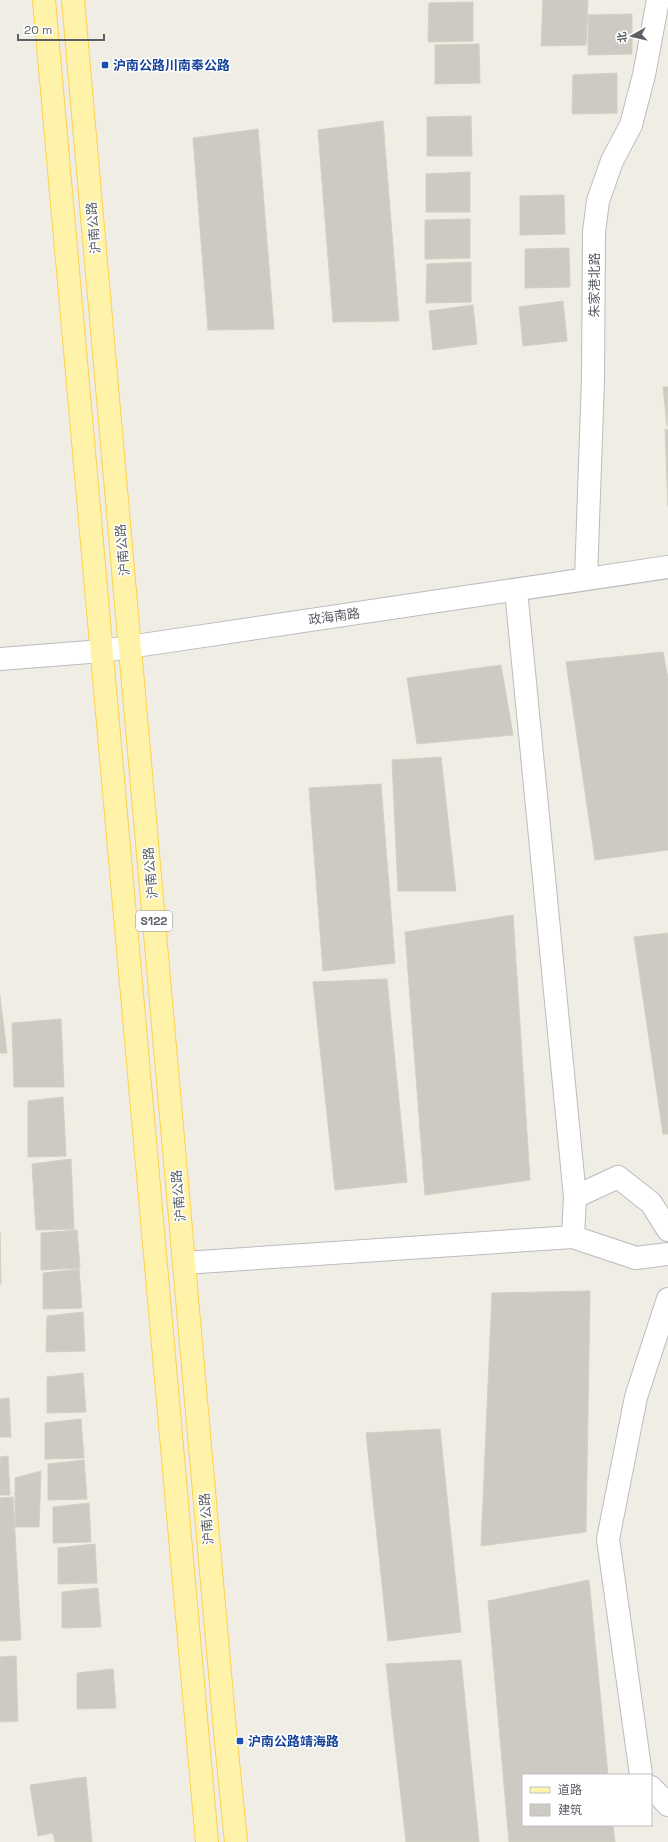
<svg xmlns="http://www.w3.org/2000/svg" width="668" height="1842" viewBox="0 0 668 1842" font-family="'Space Grotesk','Noto Sans SC',sans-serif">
<rect width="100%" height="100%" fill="#f0ede4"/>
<g fill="#cdcac3" stroke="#d5cfc1">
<polygon points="543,0 588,0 586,45 541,46"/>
<polygon points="473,2 473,41 428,42 429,3"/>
<polygon points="632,14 632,54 588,55 588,15"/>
<polygon points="479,44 480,83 435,84 435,45"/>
<polygon points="617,73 617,113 572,114 573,75"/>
<polygon points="471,116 472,156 427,156 427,117"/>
<polygon points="383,121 399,321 333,322 318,130"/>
<polygon points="258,129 274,329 208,330 193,138"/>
<polygon points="470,172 470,212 426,212 426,174"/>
<polygon points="564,195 565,234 520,235 520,196"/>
<polygon points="470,219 470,258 425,259 425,220"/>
<polygon points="569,248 570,287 525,288 525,249"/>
<polygon points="471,262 471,302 426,303 427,264"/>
<polygon points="563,301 567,341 523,346 519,307"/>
<polygon points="473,305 477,344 433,350 429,311"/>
<polygon points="663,387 668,387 667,426"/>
<polygon points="665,429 668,430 668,506"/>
<polygon points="663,652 668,679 668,850 595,860 566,662"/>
<polygon points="501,665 513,735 417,744 407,678"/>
<polygon points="441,757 456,891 398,891 392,760"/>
<polygon points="381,784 395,963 323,971 309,788"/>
<polygon points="513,915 530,1180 425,1195 405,932"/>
<polygon points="668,933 668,1134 663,1134 634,937"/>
<polygon points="387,979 407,1182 335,1190 313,982"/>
<polygon points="0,996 7,1053 0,1053"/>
<polygon points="61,1019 64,1087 14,1087 12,1023"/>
<polygon points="63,1097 66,1156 28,1157 28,1101"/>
<polygon points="71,1159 74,1229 36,1230 32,1164"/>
<polygon points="77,1230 80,1268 41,1270 41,1233"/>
<polygon points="0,1232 1,1284 0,1284"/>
<polygon points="79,1269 82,1308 43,1309 43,1273"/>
<polygon points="590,1291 586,1532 481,1546 492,1293"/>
<polygon points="83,1312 85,1351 46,1352 47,1316"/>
<polygon points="83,1373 86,1412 47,1413 47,1377"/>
<polygon points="9,1398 11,1437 0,1437 0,1399"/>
<polygon points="81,1419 84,1458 45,1459 45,1423"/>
<polygon points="440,1429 461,1632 388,1641 366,1433"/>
<polygon points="8,1456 10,1495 0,1495 0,1457"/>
<polygon points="84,1460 87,1499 48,1500 48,1464"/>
<polygon points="41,1471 39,1527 15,1527 15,1478"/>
<polygon points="13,1497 21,1640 0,1641 0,1498"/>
<polygon points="89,1503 91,1542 53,1543 53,1507"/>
<polygon points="95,1544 97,1583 58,1584 58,1548"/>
<polygon points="589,1580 608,1775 523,1775 523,1825 613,1825 615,1842 509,1842 488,1601"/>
<polygon points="98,1588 101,1627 62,1628 62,1592"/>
<polygon points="16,1656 18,1721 0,1722 0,1657"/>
<polygon points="461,1660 479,1842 406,1842 386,1664"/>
<polygon points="113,1669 116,1708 77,1709 77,1673"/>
<polygon points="86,1777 92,1842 55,1842 53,1833 38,1836 30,1785"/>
</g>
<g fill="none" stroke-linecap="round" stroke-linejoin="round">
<defs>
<g id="minor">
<polyline points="586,579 593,379 594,232 598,201 612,161 631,125 644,75 658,0"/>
<polyline points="516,590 575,1197"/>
<polyline points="0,659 102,651 668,567"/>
<polyline points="573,1237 575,1197 618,1177 651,1203 668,1230"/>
<polyline points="184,1263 573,1237 636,1258 668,1254"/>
<polyline points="641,1775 608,1539 636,1397 668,1299"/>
<polyline points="651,1787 668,1805"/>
</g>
<g id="primary">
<polyline points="44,0 207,1842"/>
<polyline points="73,0 226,1742 236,1842"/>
</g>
</defs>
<use href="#minor" stroke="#b9bcc1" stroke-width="24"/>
<use href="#primary" stroke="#ffd04e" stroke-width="24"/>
<use href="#minor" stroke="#fff" stroke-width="22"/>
<use href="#primary" stroke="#fff3aa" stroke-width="22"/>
</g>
<g fill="#1a4fb4" stroke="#fff" stroke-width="1.5">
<rect x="101" y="61" width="8" height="8" rx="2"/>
<rect x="236" y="1737" width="8" height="8" rx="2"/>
</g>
<g text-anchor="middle" stroke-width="3" stroke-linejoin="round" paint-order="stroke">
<rect fill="#fff" stroke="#8d9094" stroke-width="1" x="136" y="911" width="36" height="20" rx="3"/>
<g font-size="12" font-weight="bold" fill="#5c6066">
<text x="154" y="925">S122</text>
</g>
<g font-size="13" font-weight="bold" fill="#164399" stroke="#fff" text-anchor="start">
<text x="113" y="70">沪南公路川南奉公路</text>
<text x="248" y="1746">沪南公路靖海路</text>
</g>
<g font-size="13" fill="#5c6066" stroke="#fff">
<text transform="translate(93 228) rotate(-95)" y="5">沪南公路</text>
<text transform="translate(594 285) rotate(-90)" y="5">朱家港北路</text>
<text transform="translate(122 550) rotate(-95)" y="5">沪南公路</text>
<text transform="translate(334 616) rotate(-8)" y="5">政海南路</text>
<text transform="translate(150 873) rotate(-95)" y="5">沪南公路</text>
<text transform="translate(178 1196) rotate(-95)" y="5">沪南公路</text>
<text transform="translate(206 1519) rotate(-95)" y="5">沪南公路</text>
</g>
</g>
<rect x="522" y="1774" width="130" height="52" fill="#ffffff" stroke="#bebfc2"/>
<rect x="530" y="1787" width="20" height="6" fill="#fff3aa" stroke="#bebfc2"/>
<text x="558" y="1794" font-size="12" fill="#5c6066">道路</text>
<rect x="530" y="1804" width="20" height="12" fill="#cdcac3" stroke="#bebfc2"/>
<text x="558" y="1814" font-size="12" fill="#5c6066">建筑</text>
<g transform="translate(632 36) rotate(262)" stroke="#ffffff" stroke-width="3" paint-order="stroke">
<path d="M0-3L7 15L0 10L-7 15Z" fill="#5c6066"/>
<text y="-6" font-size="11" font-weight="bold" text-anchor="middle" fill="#5c6066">北</text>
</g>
<path d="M18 34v6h86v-6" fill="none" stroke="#5c6066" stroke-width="2"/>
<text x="24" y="34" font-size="12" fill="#5c6066" stroke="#ffffff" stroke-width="3" paint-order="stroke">20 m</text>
</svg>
